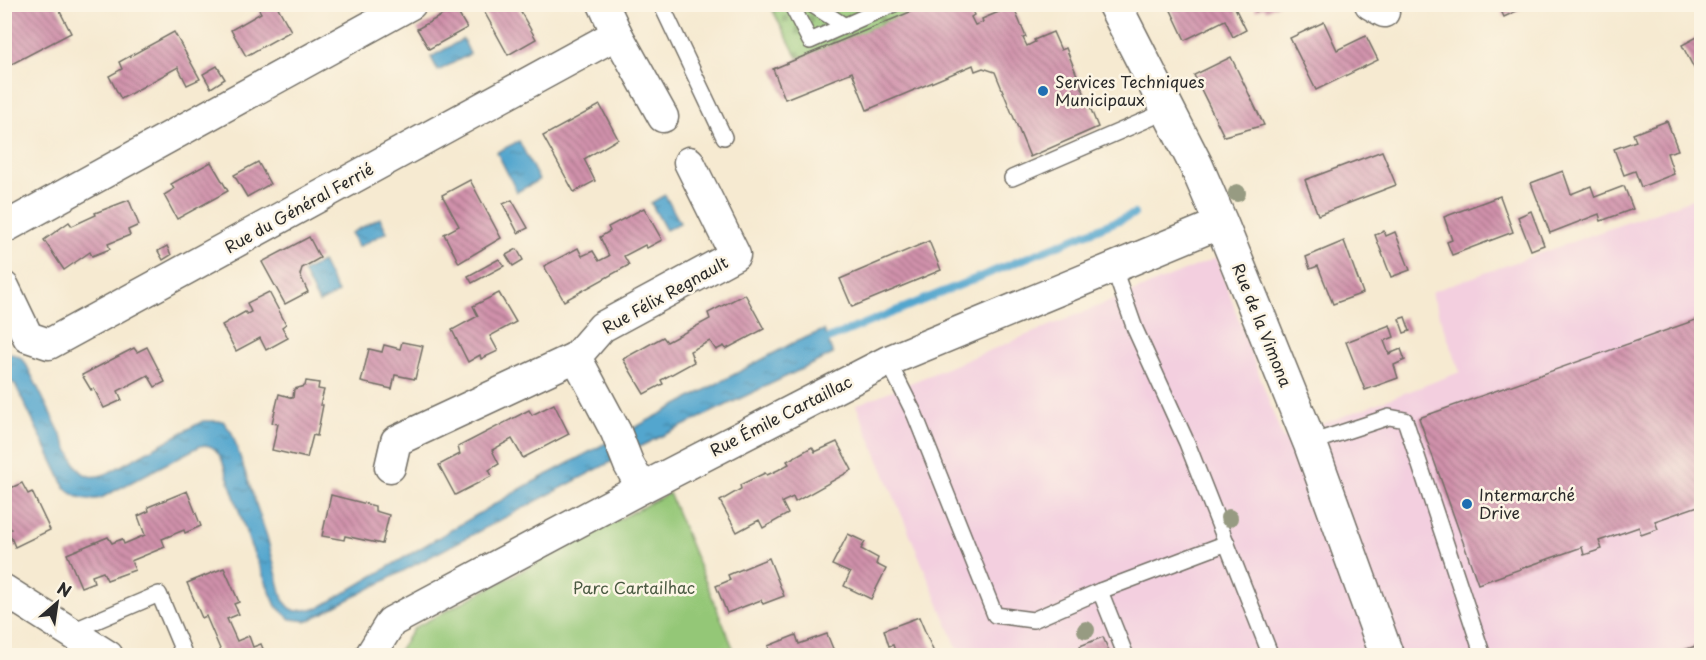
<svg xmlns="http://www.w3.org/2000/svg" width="1706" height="660" viewBox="0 0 1706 660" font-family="'Playpen Sans',sans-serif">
<defs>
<pattern id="cemetery-stones" width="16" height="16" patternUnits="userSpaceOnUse" patternTransform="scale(1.5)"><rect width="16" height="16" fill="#94c777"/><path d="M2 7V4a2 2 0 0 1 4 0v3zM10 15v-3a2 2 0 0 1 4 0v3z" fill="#79a262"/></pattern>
<pattern id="water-ripples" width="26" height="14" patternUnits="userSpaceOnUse" patternTransform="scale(1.5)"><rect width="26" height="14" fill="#53a6ce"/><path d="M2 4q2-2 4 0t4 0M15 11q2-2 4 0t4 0" fill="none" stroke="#4587a7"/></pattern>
<pattern id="building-back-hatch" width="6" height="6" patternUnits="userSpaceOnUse" patternTransform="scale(1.5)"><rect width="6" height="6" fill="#d091ab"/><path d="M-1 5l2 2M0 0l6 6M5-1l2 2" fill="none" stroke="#a9778b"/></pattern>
</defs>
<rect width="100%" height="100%" fill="#fcf5e5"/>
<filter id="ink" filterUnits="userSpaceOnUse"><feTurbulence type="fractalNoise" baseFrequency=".0167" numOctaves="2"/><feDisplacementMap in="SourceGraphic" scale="12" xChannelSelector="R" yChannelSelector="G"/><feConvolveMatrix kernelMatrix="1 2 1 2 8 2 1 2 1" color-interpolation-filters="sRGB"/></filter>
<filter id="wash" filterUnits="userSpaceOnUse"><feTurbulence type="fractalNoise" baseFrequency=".008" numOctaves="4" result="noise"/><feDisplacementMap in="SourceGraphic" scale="24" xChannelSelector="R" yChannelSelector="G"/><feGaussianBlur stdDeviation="1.35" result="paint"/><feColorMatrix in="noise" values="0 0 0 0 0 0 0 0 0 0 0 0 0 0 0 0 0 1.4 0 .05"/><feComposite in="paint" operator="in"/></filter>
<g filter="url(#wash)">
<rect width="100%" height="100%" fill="#f6ead1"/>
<polygon fill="#f3cfdf" points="1701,196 1701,655 960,655 856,405 1216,258 1283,439 1460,372 1431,292"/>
<polygon fill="url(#cemetery-stones)" stroke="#607951" stroke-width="1.5" points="770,5 929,5 798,59"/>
<polygon fill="#94c777" stroke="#607951" stroke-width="1.5" points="669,493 736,655 396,655 414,628"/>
<g fill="url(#water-ripples)" stroke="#3f687c" stroke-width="1.5">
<polygon points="463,39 470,54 438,71 431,57"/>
<polygon points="519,141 539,180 517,192 497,152"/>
<polygon points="665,195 680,223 666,230 651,203"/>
<polygon points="380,218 387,232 358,247 351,233"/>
<polygon points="322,262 338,293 319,303 303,272"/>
<path d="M824,330L833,354L643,445L308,621L290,619L276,606L250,544L222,460C217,450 212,443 200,446L101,498C87,501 75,499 65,487L15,384L5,378L6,352L18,356L25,362L76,465C84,478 94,479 108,473L203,421H223L232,433L267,537L283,600L290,608L296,611L319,608L524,487L793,343Z"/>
</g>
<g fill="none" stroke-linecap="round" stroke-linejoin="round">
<polyline stroke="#53a6ce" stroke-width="8" points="818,343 1134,214"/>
</g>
<g id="blocks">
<g fill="url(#building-back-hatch)">
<polygon points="4,4 56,4 71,33 4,68 4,28 8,26 4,20"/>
<polygon points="256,4 276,4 291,31 246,56 231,30 261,13"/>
<polygon points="480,4 516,4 536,39 508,55"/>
<polygon points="929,4 969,4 974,15 971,17 975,25 983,22 982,19 1013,6 1026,37 1023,38 1027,46 1035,42 1034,40 1053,32 1061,50 1066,48 1098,127 1030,157 995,72 983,68 975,71 973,65 867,110 852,72 785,99 773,69"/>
<polygon points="1168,4 1233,4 1246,30 1233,37 1225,20 1185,40"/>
<polygon points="1253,4 1280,4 1266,11 1264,7 1256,11"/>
<polygon points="1498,4 1531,4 1504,17"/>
<polygon points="455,8 467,28 429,49 417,29"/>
<polygon points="1324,22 1337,50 1366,36 1378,60 1316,90 1290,38"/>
<polygon points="174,32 200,79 187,85 178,67 121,99 109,76 122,69 119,62"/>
<polygon points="1701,35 1701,67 1695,70 1682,45"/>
<polygon points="1231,57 1264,125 1224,136 1194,75"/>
<polygon points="217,66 225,79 211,88 203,74"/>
<polygon points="600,105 618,139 584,159 595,181 574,192 543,136"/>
<polygon points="1667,121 1678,150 1667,153 1674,174 1641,187 1635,171 1624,175 1614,149 1636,141 1633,134"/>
<polygon points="1382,151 1396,185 1318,215 1305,180"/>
<polygon points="211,162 228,191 177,219 164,195 174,189 171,184"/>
<polygon points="258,162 270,184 247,197 234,175"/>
<polygon points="1563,171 1571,194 1591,186 1595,197 1624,186 1633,209 1601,221 1599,214 1550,233 1531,183"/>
<polygon points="470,180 501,238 459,263 444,234 459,226 442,195"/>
<polygon points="1500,196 1513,232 1452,255 1447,242 1452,240 1444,217"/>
<polygon points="129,200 139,225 128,230 130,235 108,244 110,249 92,256 90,252 64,270 44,240 69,222 72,226 96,215 95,213"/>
<polygon points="512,200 528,228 518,233 503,204"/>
<polygon points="644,208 662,240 647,248 645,245 624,256 629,265 564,301 544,266 578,248 582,256 593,251 599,261 609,256 600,237 610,231 608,227"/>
<polygon points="1531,211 1544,245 1531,250 1518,217"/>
<polygon points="1384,231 1386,236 1395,232 1410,270 1391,277 1375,235"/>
<polygon points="309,237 320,258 302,268 300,275 308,292 285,304 262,262"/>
<polygon points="929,241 941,270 852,307 840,279"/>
<polygon points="1344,241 1363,293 1333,304 1318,266 1310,269 1306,257"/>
<polygon points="167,246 171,255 163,260 158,251"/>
<polygon points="517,249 523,260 513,266 506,255"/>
<polygon points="499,259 504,266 472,283 468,276"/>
<polygon points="269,292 286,324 282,327 288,338 266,350 260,338 236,351 222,325 245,312 247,314 251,312 247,303"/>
<polygon points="499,293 516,322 490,336 498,351 481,359 480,355 468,362 452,330 478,316 473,306"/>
<polygon points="745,294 764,329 726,349 724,346 716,350 710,341 690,351 694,362 661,380 663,384 644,394 623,359 663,337 667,342 710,319 708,313"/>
<polygon points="1405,317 1410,331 1404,333 1399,319"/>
<polygon points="1701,318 1701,505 1655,521 1658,529 1641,535 1639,527 1599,541 1602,549 1584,555 1582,547 1478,584 1419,418"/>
<polygon points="1390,325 1394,337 1384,341 1389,354 1401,349 1405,360 1394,365 1398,378 1365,390 1346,342"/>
<polygon points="402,342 423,346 415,379 395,375 392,389 361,382 369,349 382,352 384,345 400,349"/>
<polygon points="147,347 165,382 155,387 148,375 118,391 122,400 104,408 94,389 91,390 82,375 134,348 137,352"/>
<polygon points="306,381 319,383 318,389 324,390 320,405 323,405 317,436 313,435 307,458 272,450 278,424 272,423 279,394 293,398 294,389 305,386"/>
<polygon points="554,404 569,434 523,458 512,439 492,450 499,464 489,470 492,476 455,495 439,465 460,454 458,447 529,410 532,415"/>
<polygon points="837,442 852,470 795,502 793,497 782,502 788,514 763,528 759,520 737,532 720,501 741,489 740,485 765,473 767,475 778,470 789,464 787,461 812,447 815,452"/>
<polygon points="22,483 28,494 32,492 50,530 15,547 8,530 11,529 4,517 4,491"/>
<polygon points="187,491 201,526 185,533 184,530 162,539 165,547 131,561 135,570 107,580 103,572 92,576 94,582 81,587 67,554 108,537 112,543 122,539 124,544 145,535 138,516 149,511 148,507"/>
<polygon points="331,495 375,506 375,511 389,515 382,544 345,536 344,540 322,536"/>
<polygon points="848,534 865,542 861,549 878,558 876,564 886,569 871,599 844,586 850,573 832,565"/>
<polygon points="769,558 784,596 763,604 761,600 727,613 716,586 730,580 728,575"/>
<polygon points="224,568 239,602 234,604 239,614 227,619 237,641 249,636 253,647 261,644 266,656 223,656 206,616 202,618 187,583"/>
<polygon points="919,617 935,655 897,656 893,645 889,646 884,630"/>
<polygon points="827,634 836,656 771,656 768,646 796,635 799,644"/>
<polygon points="1103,637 1111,656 1084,656 1080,646"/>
<polygon points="1701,644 1701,656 1670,656 1670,655"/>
</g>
</g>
</g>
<g filter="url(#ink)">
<use href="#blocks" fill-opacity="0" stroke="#726e65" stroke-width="1.5"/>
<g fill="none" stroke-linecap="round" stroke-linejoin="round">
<defs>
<g id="service">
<polyline points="661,4 724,137"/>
<polyline points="791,4 810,41 880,10 880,4"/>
<polyline points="811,4 845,26"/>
<polyline points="880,10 894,4"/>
<polyline points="1012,178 1169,110"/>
<polyline points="1113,266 1135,329 1187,443 1271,656"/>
<polyline points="888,361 915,415 995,615 1033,620 1100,591 1227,543"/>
<polyline points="1310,443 1389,417 1405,420 1481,650 1478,656"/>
<polyline points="1100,591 1126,656"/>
<polyline points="70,632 159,594 185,656"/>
</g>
<g id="minor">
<polyline points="603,4 617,34 663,117"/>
<polyline points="1370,4 1384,12"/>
<polyline points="4,228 411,4"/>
<polyline points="4,287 28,337 49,344 617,34"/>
<polyline points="390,467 396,441 576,357"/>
<polyline points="642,488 629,465 616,432 576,357 602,327 735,255 689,162"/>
<polyline points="4,590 108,656"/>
<polyline points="370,656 391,622 642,488 888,361 1221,223"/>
</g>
<polyline id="tertiary" points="1114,4 1196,165 1221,223 1310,443 1387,656"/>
</defs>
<use href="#service" stroke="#726e65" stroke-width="18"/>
<use href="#minor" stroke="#726e65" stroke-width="33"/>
<use href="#tertiary" stroke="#726e65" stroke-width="36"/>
<use href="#service" stroke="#fff" stroke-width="15"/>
<use href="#minor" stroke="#fff" stroke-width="30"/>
<use href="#tertiary" stroke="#fff" stroke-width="33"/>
</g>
<g fill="#979b82">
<circle cx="1237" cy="193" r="9"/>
<circle cx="1229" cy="518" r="9"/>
<circle cx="1086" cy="630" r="9"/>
</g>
</g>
<g fill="#1f6fb2" stroke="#fcf5e5" stroke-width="2">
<circle cx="1043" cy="91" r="6"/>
<circle cx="1467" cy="504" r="6"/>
</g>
<g text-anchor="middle" stroke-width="5" stroke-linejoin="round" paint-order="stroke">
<g font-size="16" fill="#2b2b2b" stroke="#fcf5e5" text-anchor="start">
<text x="1055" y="88">Services Techniques<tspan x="1055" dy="18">Municipaux</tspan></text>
<text x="1479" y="501">Intermarché<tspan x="1479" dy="18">Drive</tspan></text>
</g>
<g font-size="16" fill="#2b2b2b" stroke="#fcf5e5">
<text transform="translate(299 208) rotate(-29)" y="6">Rue du Général Ferrié</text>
<text transform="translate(665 295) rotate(-29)" y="6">Rue Félix Regnault</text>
<text transform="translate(1262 325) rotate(68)" y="6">Rue de la Vimona</text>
<text transform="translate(781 416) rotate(-27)" y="6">Rue Émile Cartaillac</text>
</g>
<g font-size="16" fill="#4a5a42" stroke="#fcf5e5">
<text x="634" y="594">Parc Cartailhac</text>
</g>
</g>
<rect width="1706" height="660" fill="none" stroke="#fcf5e5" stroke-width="24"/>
<g transform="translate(57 603) rotate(29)" stroke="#fcf5e5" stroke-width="4.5" paint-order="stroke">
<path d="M0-4.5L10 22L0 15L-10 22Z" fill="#2b2b2b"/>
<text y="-9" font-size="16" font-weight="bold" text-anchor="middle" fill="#2b2b2b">N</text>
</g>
</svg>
